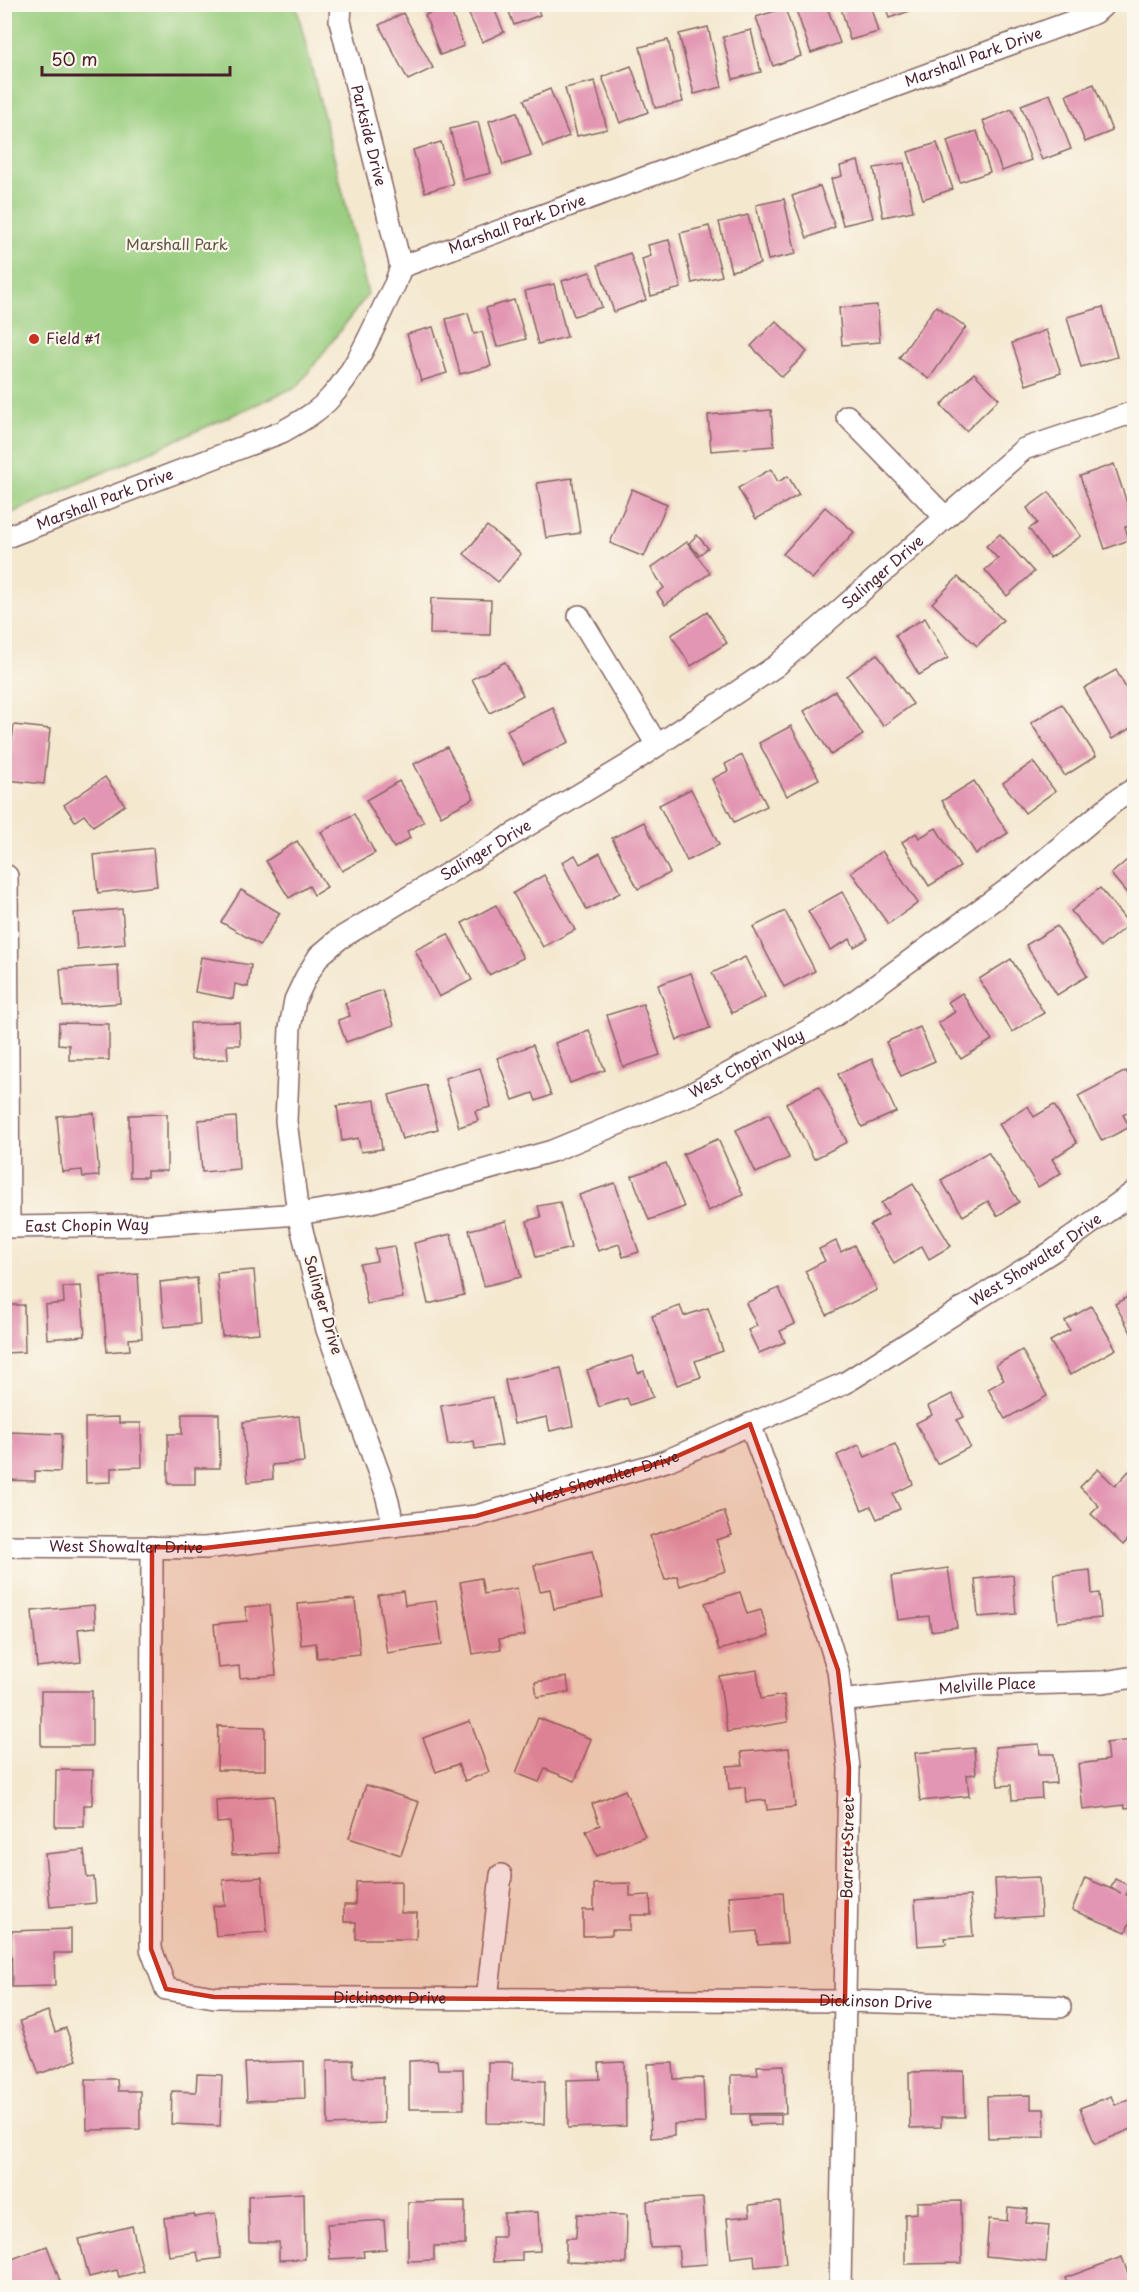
<svg xmlns="http://www.w3.org/2000/svg" width="1139" height="2292" viewBox="0 0 1139 2292" font-family="'Playpen Sans',sans-serif">
<rect width="100%" height="100%" fill="#fbf7ec"/>
<filter id="ink" filterUnits="userSpaceOnUse"><feTurbulence type="fractalNoise" baseFrequency=".0167" numOctaves="2"/><feDisplacementMap in="SourceGraphic" scale="12" xChannelSelector="R" yChannelSelector="G"/><feConvolveMatrix kernelMatrix="1 2 1 2 8 2 1 2 1" color-interpolation-filters="sRGB"/></filter>
<filter id="wash" filterUnits="userSpaceOnUse"><feTurbulence type="fractalNoise" baseFrequency=".008" numOctaves="4" result="noise"/><feDisplacementMap in="SourceGraphic" scale="24" xChannelSelector="R" yChannelSelector="G"/><feGaussianBlur stdDeviation="1.35" result="paint"/><feColorMatrix in="noise" values="0 0 0 0 0 0 0 0 0 0 0 0 0 0 0 0 0 1.4 0 .05"/><feComposite in="paint" operator="in"/></filter>
<g filter="url(#wash)">
<rect width="100%" height="100%" fill="#f4e8cf"/>
<polygon fill="#98cd7e" stroke="#717654" stroke-width="1.5" points="5,4 296,5 368,294 298,386 5,516"/>
<g id="blocks">
<g fill="#e396b3">
<polygon points="464,4 492,4 504,32 482,42"/>
<polygon points="506,4 536,4 540,15 514,25"/>
<polygon points="794,4 826,4 840,43 811,53"/>
<polygon points="840,4 870,4 878,32 850,40"/>
<polygon points="885,4 915,4 916,9 889,18"/>
<polygon points="449,6 464,46 440,55 425,15"/>
<polygon points="785,8 801,56 773,66 756,17"/>
<polygon points="403,13 433,68 408,80 379,25"/>
<polygon points="708,27 722,87 694,94 679,34"/>
<polygon points="751,30 761,72 733,79 723,37"/>
<polygon points="668,40 683,102 655,108 640,47"/>
<polygon points="631,66 648,112 620,123 602,77"/>
<polygon points="595,81 607,129 577,136 565,88"/>
<polygon points="1094,84 1112,131 1085,142 1066,95"/>
<polygon points="550,89 569,136 543,147 524,100"/>
<polygon points="1050,94 1071,149 1042,160 1021,105"/>
<polygon points="1012,109 1031,160 1002,171 983,121"/>
<polygon points="517,112 531,156 503,165 489,121"/>
<polygon points="478,122 491,173 463,180 450,129"/>
<polygon points="977,131 990,172 960,182 947,141"/>
<polygon points="441,142 453,184 425,192 413,150"/>
<polygon points="937,143 953,189 923,199 908,152"/>
<polygon points="858,161 873,218 843,225 831,179 842,176 840,166"/>
<polygon points="904,163 913,211 883,217 874,168"/>
<polygon points="820,186 835,227 807,238 792,196"/>
<polygon points="784,199 796,254 768,260 756,205"/>
<polygon points="748,215 760,264 731,271 719,222"/>
<polygon points="709,226 722,276 692,283 680,233"/>
<polygon points="669,240 681,288 651,296 642,259 651,256 648,245"/>
<polygon points="630,253 646,300 614,312 598,265"/>
<polygon points="590,272 602,307 574,316 562,281"/>
<polygon points="554,284 567,337 538,344 525,291"/>
<polygon points="514,300 526,339 497,347 486,308"/>
<polygon points="877,305 880,342 842,345 839,308"/>
<polygon points="936,306 966,327 929,379 899,358"/>
<polygon points="1103,307 1117,357 1081,367 1067,317"/>
<polygon points="468,313 474,334 482,332 491,366 460,374 446,319"/>
<polygon points="776,321 807,352 782,377 751,346"/>
<polygon points="433,327 447,373 421,381 407,334"/>
<polygon points="1046,330 1061,373 1026,385 1012,343"/>
<polygon points="974,373 999,399 966,431 941,405"/>
<polygon points="771,410 774,446 711,451 708,415"/>
<polygon points="1114,464 1134,524 1125,527 1129,540 1105,549 1080,476"/>
<polygon points="771,469 778,482 788,476 799,495 756,519 738,488"/>
<polygon points="572,478 580,533 546,538 537,483"/>
<polygon points="632,489 667,504 644,557 610,543"/>
<polygon points="1049,492 1081,536 1050,558 1029,529 1037,523 1027,508"/>
<polygon points="825,507 854,532 812,579 783,554"/>
<polygon points="487,526 521,554 498,582 464,554"/>
<polygon points="1000,534 1034,572 1007,596 985,570 998,559 986,546"/>
<polygon points="697,535 708,548 699,555 689,543"/>
<polygon points="687,542 710,573 665,605 657,593 664,588 651,568"/>
<polygon points="958,577 1003,620 977,646 932,603"/>
<polygon points="431,598 491,600 490,635 430,634"/>
<polygon points="707,612 727,643 691,666 671,635"/>
<polygon points="925,618 948,658 919,675 895,635"/>
<polygon points="877,654 913,704 883,726 847,676"/>
<polygon points="505,662 523,695 490,713 472,679"/>
<polygon points="1116,670 1134,703 1134,726 1112,739 1084,688"/>
<polygon points="835,691 863,735 831,755 804,711"/>
<polygon points="1062,704 1096,756 1065,776 1031,723"/>
<polygon points="553,708 569,742 523,764 507,730"/>
<polygon points="14,725 50,729 44,784 7,780"/>
<polygon points="791,726 819,779 787,796 759,743"/>
<polygon points="447,747 474,798 441,816 414,764"/>
<polygon points="742,755 767,806 734,822 712,779 728,771 725,764"/>
<polygon points="1033,762 1055,791 1025,813 1003,783"/>
<polygon points="105,777 125,805 93,826 84,815 75,821 64,805"/>
<polygon points="399,781 424,822 407,831 410,838 394,848 366,800"/>
<polygon points="974,781 1008,833 976,854 942,801"/>
<polygon points="691,789 719,845 687,861 659,805"/>
<polygon points="354,814 375,853 342,871 321,832"/>
<polygon points="644,822 670,873 638,889 612,838"/>
<polygon points="936,828 960,867 929,886 902,842 916,833 919,838"/>
<polygon points="297,841 327,887 314,895 309,886 289,898 266,861"/>
<polygon points="153,848 157,886 98,893 94,855"/>
<polygon points="882,851 918,903 888,924 851,872"/>
<polygon points="600,853 620,893 587,910 562,862 575,855 580,864"/>
<polygon points="1134,854 1134,902 1111,874"/>
<polygon points="544,875 575,930 543,947 513,893"/>
<polygon points="1100,888 1129,924 1101,947 1071,911"/>
<polygon points="241,890 280,913 260,945 221,922"/>
<polygon points="842,892 868,939 854,947 850,939 830,950 808,911"/>
<polygon points="496,905 523,958 489,975 462,923"/>
<polygon points="122,909 125,944 77,949 74,913"/>
<polygon points="785,911 815,971 784,987 753,927"/>
<polygon points="1057,926 1087,976 1057,995 1026,945"/>
<polygon points="448,934 472,980 439,997 415,950"/>
<polygon points="201,957 251,965 248,987 235,984 233,999 195,992"/>
<polygon points="745,957 765,997 732,1013 712,973"/>
<polygon points="1011,959 1044,1013 1012,1032 979,979"/>
<polygon points="118,965 120,1003 63,1007 60,969"/>
<polygon points="691,973 710,1028 677,1040 658,985"/>
<polygon points="382,990 394,1025 346,1042 338,1020 350,1016 345,1003"/>
<polygon points="962,993 992,1040 961,1059 938,1023 955,1012 948,1002"/>
<polygon points="643,1004 660,1055 623,1067 607,1015"/>
<polygon points="239,1022 240,1045 227,1045 228,1059 191,1060 190,1023"/>
<polygon points="59,1023 109,1024 109,1060 69,1060 69,1045 58,1044"/>
<polygon points="920,1027 935,1061 901,1076 886,1042"/>
<polygon points="589,1030 605,1070 570,1083 555,1043"/>
<polygon points="533,1045 551,1095 536,1101 533,1093 513,1100 497,1058"/>
<polygon points="872,1059 896,1112 862,1127 838,1074"/>
<polygon points="480,1068 491,1107 475,1111 478,1121 459,1127 445,1078"/>
<polygon points="1126,1071 1134,1086 1134,1109 1123,1115 1130,1127 1102,1141 1078,1096"/>
<polygon points="426,1085 438,1129 402,1139 389,1095"/>
<polygon points="819,1086 847,1142 814,1159 786,1103"/>
<polygon points="375,1100 382,1149 361,1152 358,1138 342,1141 337,1106"/>
<polygon points="1054,1105 1077,1143 1052,1159 1061,1173 1038,1187 999,1124 1028,1106 1034,1117"/>
<polygon points="94,1113 99,1176 83,1177 82,1170 62,1172 57,1116"/>
<polygon points="167,1114 167,1171 147,1171 147,1177 130,1177 129,1115"/>
<polygon points="769,1114 789,1158 756,1173 736,1130"/>
<polygon points="236,1117 239,1169 202,1172 198,1120"/>
<polygon points="718,1139 743,1195 708,1211 683,1154"/>
<polygon points="988,1152 1019,1202 997,1216 988,1201 963,1216 941,1180"/>
<polygon points="666,1163 684,1207 649,1220 632,1176"/>
<polygon points="615,1183 639,1252 623,1257 619,1244 598,1251 579,1195"/>
<polygon points="913,1184 951,1246 929,1259 922,1246 894,1263 870,1225 888,1214 881,1203"/>
<polygon points="560,1202 571,1248 536,1257 527,1221 541,1217 538,1206"/>
<polygon points="506,1221 521,1277 484,1286 469,1230"/>
<polygon points="451,1234 464,1295 428,1304 414,1243"/>
<polygon points="836,1241 841,1252 854,1245 877,1290 827,1315 805,1271 825,1261 819,1249"/>
<polygon points="394,1246 403,1298 367,1304 360,1264 377,1261 375,1249"/>
<polygon points="254,1270 259,1333 222,1336 217,1273"/>
<polygon points="138,1274 142,1338 129,1339 130,1350 107,1352 101,1277"/>
<polygon points="197,1278 200,1324 164,1327 160,1282"/>
<polygon points="81,1286 85,1336 47,1339 45,1305 64,1303 63,1287"/>
<polygon points="779,1288 795,1324 780,1331 785,1342 759,1353 748,1330 757,1326 746,1303"/>
<polygon points="1134,1293 1134,1338 1115,1304"/>
<polygon points="4,1305 24,1305 25,1352 4,1353"/>
<polygon points="680,1306 684,1316 708,1308 723,1351 695,1361 701,1377 677,1385 652,1316"/>
<polygon points="1091,1306 1116,1349 1070,1375 1050,1341 1070,1330 1065,1321"/>
<polygon points="1022,1350 1047,1396 1005,1419 988,1389 1004,1380 996,1365"/>
<polygon points="632,1356 638,1373 644,1371 653,1397 630,1405 627,1398 599,1407 587,1370"/>
<polygon points="561,1368 573,1426 550,1431 547,1417 514,1424 505,1380"/>
<polygon points="952,1394 964,1417 957,1420 970,1447 937,1464 916,1423 932,1415 928,1406"/>
<polygon points="493,1397 502,1445 475,1449 474,1441 448,1445 441,1406"/>
<polygon points="182,1414 219,1414 220,1468 195,1468 195,1484 168,1484 168,1434 182,1434"/>
<polygon points="299,1416 304,1462 272,1465 273,1479 248,1482 243,1422"/>
<polygon points="119,1417 119,1423 141,1423 142,1467 111,1468 111,1482 86,1483 85,1418"/>
<polygon points="8,1432 62,1434 60,1472 35,1471 35,1481 5,1480"/>
<polygon points="895,1444 913,1484 893,1494 900,1509 877,1519 871,1506 862,1510 837,1455 859,1445 865,1457"/>
<polygon points="1098,1469 1115,1486 1129,1471 1134,1477 1134,1533 1123,1545 1091,1514 1099,1506 1080,1487"/>
<polygon points="724,1511 732,1535 716,1540 726,1571 680,1586 677,1576 665,1580 650,1536"/>
<polygon points="592,1551 603,1598 554,1609 550,1589 540,1591 534,1565"/>
<polygon points="948,1568 957,1627 931,1631 929,1616 898,1620 892,1576"/>
<polygon points="1090,1570 1092,1594 1099,1593 1101,1618 1058,1622 1054,1574"/>
<polygon points="1013,1575 1016,1614 978,1617 975,1579"/>
<polygon points="481,1578 484,1594 517,1588 525,1635 499,1639 501,1649 473,1654 460,1582"/>
<polygon points="403,1591 405,1605 436,1601 442,1645 387,1653 378,1595"/>
<polygon points="740,1592 747,1614 761,1610 769,1636 719,1650 705,1603"/>
<polygon points="355,1599 360,1654 317,1658 316,1643 301,1645 298,1604"/>
<polygon points="94,1605 96,1627 78,1629 81,1662 37,1667 32,1611"/>
<polygon points="270,1605 276,1675 240,1678 239,1666 218,1668 214,1624 247,1621 245,1607"/>
<polygon points="757,1670 761,1699 784,1695 788,1722 727,1732 719,1676"/>
<polygon points="567,1677 569,1692 537,1697 535,1682"/>
<rect x="41" y="1691" width="51" height="55"/>
<polygon points="538,1718 591,1739 575,1781 545,1769 539,1782 516,1773"/>
<polygon points="470,1721 489,1772 465,1781 458,1764 436,1772 423,1738"/>
<polygon points="218,1726 265,1727 265,1770 217,1770"/>
<polygon points="1132,1740 1134,1762 1134,1807 1125,1808 1124,1805 1083,1810 1078,1764 1108,1760 1106,1743"/>
<polygon points="1039,1744 1040,1754 1054,1754 1056,1783 1041,1784 1042,1798 1012,1800 1011,1785 998,1786 995,1747"/>
<polygon points="789,1748 795,1807 767,1810 766,1800 746,1802 745,1787 729,1789 727,1766 743,1765 741,1752"/>
<polygon points="974,1748 976,1774 967,1775 969,1796 920,1801 915,1753"/>
<polygon points="56,1770 93,1770 92,1805 84,1805 84,1827 55,1827"/>
<polygon points="366,1785 419,1802 401,1855 349,1838"/>
<polygon points="625,1790 645,1836 597,1856 586,1831 600,1825 592,1804"/>
<polygon points="274,1796 278,1853 232,1855 230,1822 217,1823 216,1800"/>
<polygon points="84,1850 87,1878 94,1877 96,1903 50,1907 45,1854"/>
<polygon points="262,1877 267,1932 216,1936 213,1906 225,1905 223,1880"/>
<polygon points="1039,1877 1041,1916 997,1919 995,1879"/>
<polygon points="1085,1878 1121,1893 1111,1888 1115,1879 1130,1886 1126,1895 1134,1899 1134,1911 1126,1932 1072,1910"/>
<polygon points="401,1881 401,1913 417,1913 416,1939 356,1939 356,1922 344,1922 344,1905 355,1905 356,1882"/>
<polygon points="630,1883 630,1896 650,1895 651,1915 630,1915 630,1930 612,1930 612,1935 583,1936 583,1910 594,1910 594,1884"/>
<polygon points="783,1892 787,1943 758,1945 757,1931 732,1933 729,1896"/>
<polygon points="970,1896 973,1936 945,1938 946,1944 918,1946 915,1900"/>
<polygon points="71,1929 71,1953 54,1953 55,1986 12,1987 11,1931"/>
<polygon points="48,2011 55,2032 66,2028 77,2060 39,2074 20,2021"/>
<polygon points="327,2060 353,2060 354,2078 383,2077 384,2123 328,2125"/>
<polygon points="437,2060 438,2069 463,2069 464,2109 409,2109 409,2061"/>
<polygon points="304,2061 305,2098 247,2101 245,2063"/>
<polygon points="488,2062 513,2062 512,2080 545,2081 544,2124 487,2123"/>
<polygon points="625,2062 626,2126 568,2128 567,2080 600,2079 599,2063"/>
<polygon points="673,2063 674,2079 703,2078 705,2123 674,2124 674,2136 651,2138 648,2064"/>
<polygon points="784,2065 786,2113 731,2114 731,2075 758,2075 757,2066"/>
<polygon points="964,2071 965,2117 941,2117 941,2127 910,2128 909,2072"/>
<polygon points="197,2074 222,2075 220,2126 171,2124 172,2091 196,2092"/>
<polygon points="86,2079 117,2079 118,2091 140,2091 140,2129 87,2130"/>
<polygon points="1031,2095 1031,2109 1044,2109 1045,2137 988,2138 987,2096"/>
<polygon points="1111,2096 1115,2105 1134,2097 1134,2128 1095,2144 1080,2108"/>
<polygon points="749,2115 781,2115 781,2124 750,2125"/>
<polygon points="304,2193 305,2259 279,2260 279,2242 249,2242 248,2196"/>
<polygon points="703,2198 707,2264 680,2266 678,2246 650,2247 647,2201"/>
<polygon points="465,2201 465,2245 434,2246 434,2260 408,2261 408,2202"/>
<polygon points="961,2201 962,2263 905,2264 905,2214 917,2213 917,2202"/>
<polygon points="780,2202 786,2264 755,2267 754,2255 731,2258 727,2218 750,2216 749,2205"/>
<polygon points="1008,2207 1028,2209 1026,2223 1049,2225 1046,2262 986,2256 989,2219 1007,2221"/>
<polygon points="538,2212 540,2251 522,2252 522,2261 493,2262 492,2237 504,2237 504,2213"/>
<polygon points="194,2214 195,2217 215,2214 221,2258 199,2261 197,2252 169,2256 164,2218"/>
<polygon points="577,2214 627,2215 626,2264 566,2262 566,2238 576,2238"/>
<polygon points="384,2220 386,2249 363,2251 364,2257 330,2259 327,2224"/>
<polygon points="132,2226 143,2271 119,2277 117,2270 89,2277 79,2239"/>
<polygon points="47,2246 62,2286 4,2288 4,2262"/>
<polygon points="1122,2257 1133,2288 1069,2288 1065,2278"/>
</g>
</g>
</g>
<g filter="url(#ink)">
<use href="#blocks" fill-opacity="0" stroke="#866564" stroke-width="1.5"/>
<g fill="none" stroke-linecap="round" stroke-linejoin="round">
<defs>
<g id="street">
<path id="s1" d="M341,4L340,21L401,267"/>
<polyline points="847,416 946,518"/>
<path id="s2" d="M4,538L282,432C299,422 318,412 331,397C359,367 376,320 395,284L401,267L1095,13L1105,4"/>
<polyline points="579,616 657,745"/>
<path id="s3" d="M7,876L9,1227L149,1225L298,1214L372,1202L552,1151L691,1094L833,1017L1022,879L1115,801L1134,789"/>
<polyline points="750,1424 826,1631 838,1670 849,1768 840,2288"/>
<path id="s4" d="M394,1526L385,1490L327,1330L298,1214L286,1121L290,1028L295,1000L306,977L319,956L339,939L628,765L776,666L1024,449L1134,412"/>
<path id="s5" d="M4,1546L205,1548L476,1516L666,1461L845,1383L1053,1251L1134,1192"/>
<path id="s6" d="M152,1547L151,1949L166,1989L214,1997L845,2001L1060,2007"/>
<path id="s7" d="M841,1701L978,1685L1104,1682L1134,1677"/>
<polyline points="487,1999 501,1875"/>
</g>
</defs>
<use href="#street" stroke="#866564" stroke-width="24"/>
<use href="#street" stroke="#fff" stroke-width="21"/>
</g>
</g>
<path fill="#c8321e" fill-opacity="0.2" stroke="#c8321e" stroke-width="4.5" stroke-linejoin="round" d="M750,1424L838,1670L849,1768L845,2001L214,1997L166,1989L151,1949L152,1547L205,1548L476,1516L666,1461Z"/>
<circle fill="#c8321e" stroke="#fbf7ec" stroke-width="2" cx="34" cy="339" r="6"/>
<g text-anchor="middle" stroke-width="4.5" stroke-linejoin="round" paint-order="stroke">
<g font-size="15" fill="#4a1f2b" stroke="#fbf7ec">
<text dy="5" stroke="none"><textPath href="#s2" startOffset="1116">Marshall Park Drive</textPath></text>
<text dy="5" stroke="none"><textPath href="#s1" startOffset="135">Parkside Drive</textPath></text>
<text dy="5" stroke="none"><textPath href="#s2" startOffset="630">Marshall Park Drive</textPath></text>
<text dy="5" stroke="none"><textPath href="#s2" startOffset="108">Marshall Park Drive</textPath></text>
<text dy="5" stroke="none"><textPath href="#s4" startOffset="1276">Salinger Drive</textPath></text>
<text dy="5" stroke="none"><textPath href="#s4" startOffset="790">Salinger Drive</textPath></text>
<text dy="5" stroke="none"><textPath href="#s3" startOffset="1116">West Chopin Way</textPath></text>
<text dy="5" stroke="none"><textPath href="#s3" startOffset="429">East Chopin Way</textPath></text>
<text dy="5" stroke="none"><textPath href="#s5" startOffset="1094">West Showalter Drive</textPath></text>
<text transform="translate(323 1305) rotate(74)" y="5">Salinger Drive</text>
<text dy="5" stroke="none"><textPath href="#s5" startOffset="608">West Showalter Drive</textPath></text>
<text dy="5" stroke="none"><textPath href="#s5" startOffset="122">West Showalter Drive</textPath></text>
<text dy="5" stroke="none"><textPath href="#s7" startOffset="147">Melville Place</textPath></text>
<text transform="translate(848 1848) rotate(-89)" y="5">Barrett Street</text>
<text dy="5" stroke="none"><textPath href="#s6" startOffset="669">Dickinson Drive</textPath></text>
<text dy="5" stroke="none"><textPath href="#s6" startOffset="1155">Dickinson Drive</textPath></text>
</g>
<g font-size="15" fill="#615344" stroke="#fbf7ec">
<text x="177" y="250">Marshall Park</text>
</g>
<g font-size="15" fill="#4a1f2b" stroke="#fbf7ec" text-anchor="start">
<text x="46" y="344">Field #1</text>
</g>
</g>
<rect width="1139" height="2292" fill="none" stroke="#fbf7ec" stroke-width="24"/>
<path d="M42 66v9h188v-9" fill="none" stroke="#4a1f2b" stroke-width="3"/>
<text x="51" y="66" font-size="18" fill="#4a1f2b" stroke="#fbf7ec" stroke-width="4.5" paint-order="stroke">50 m</text>
</svg>
